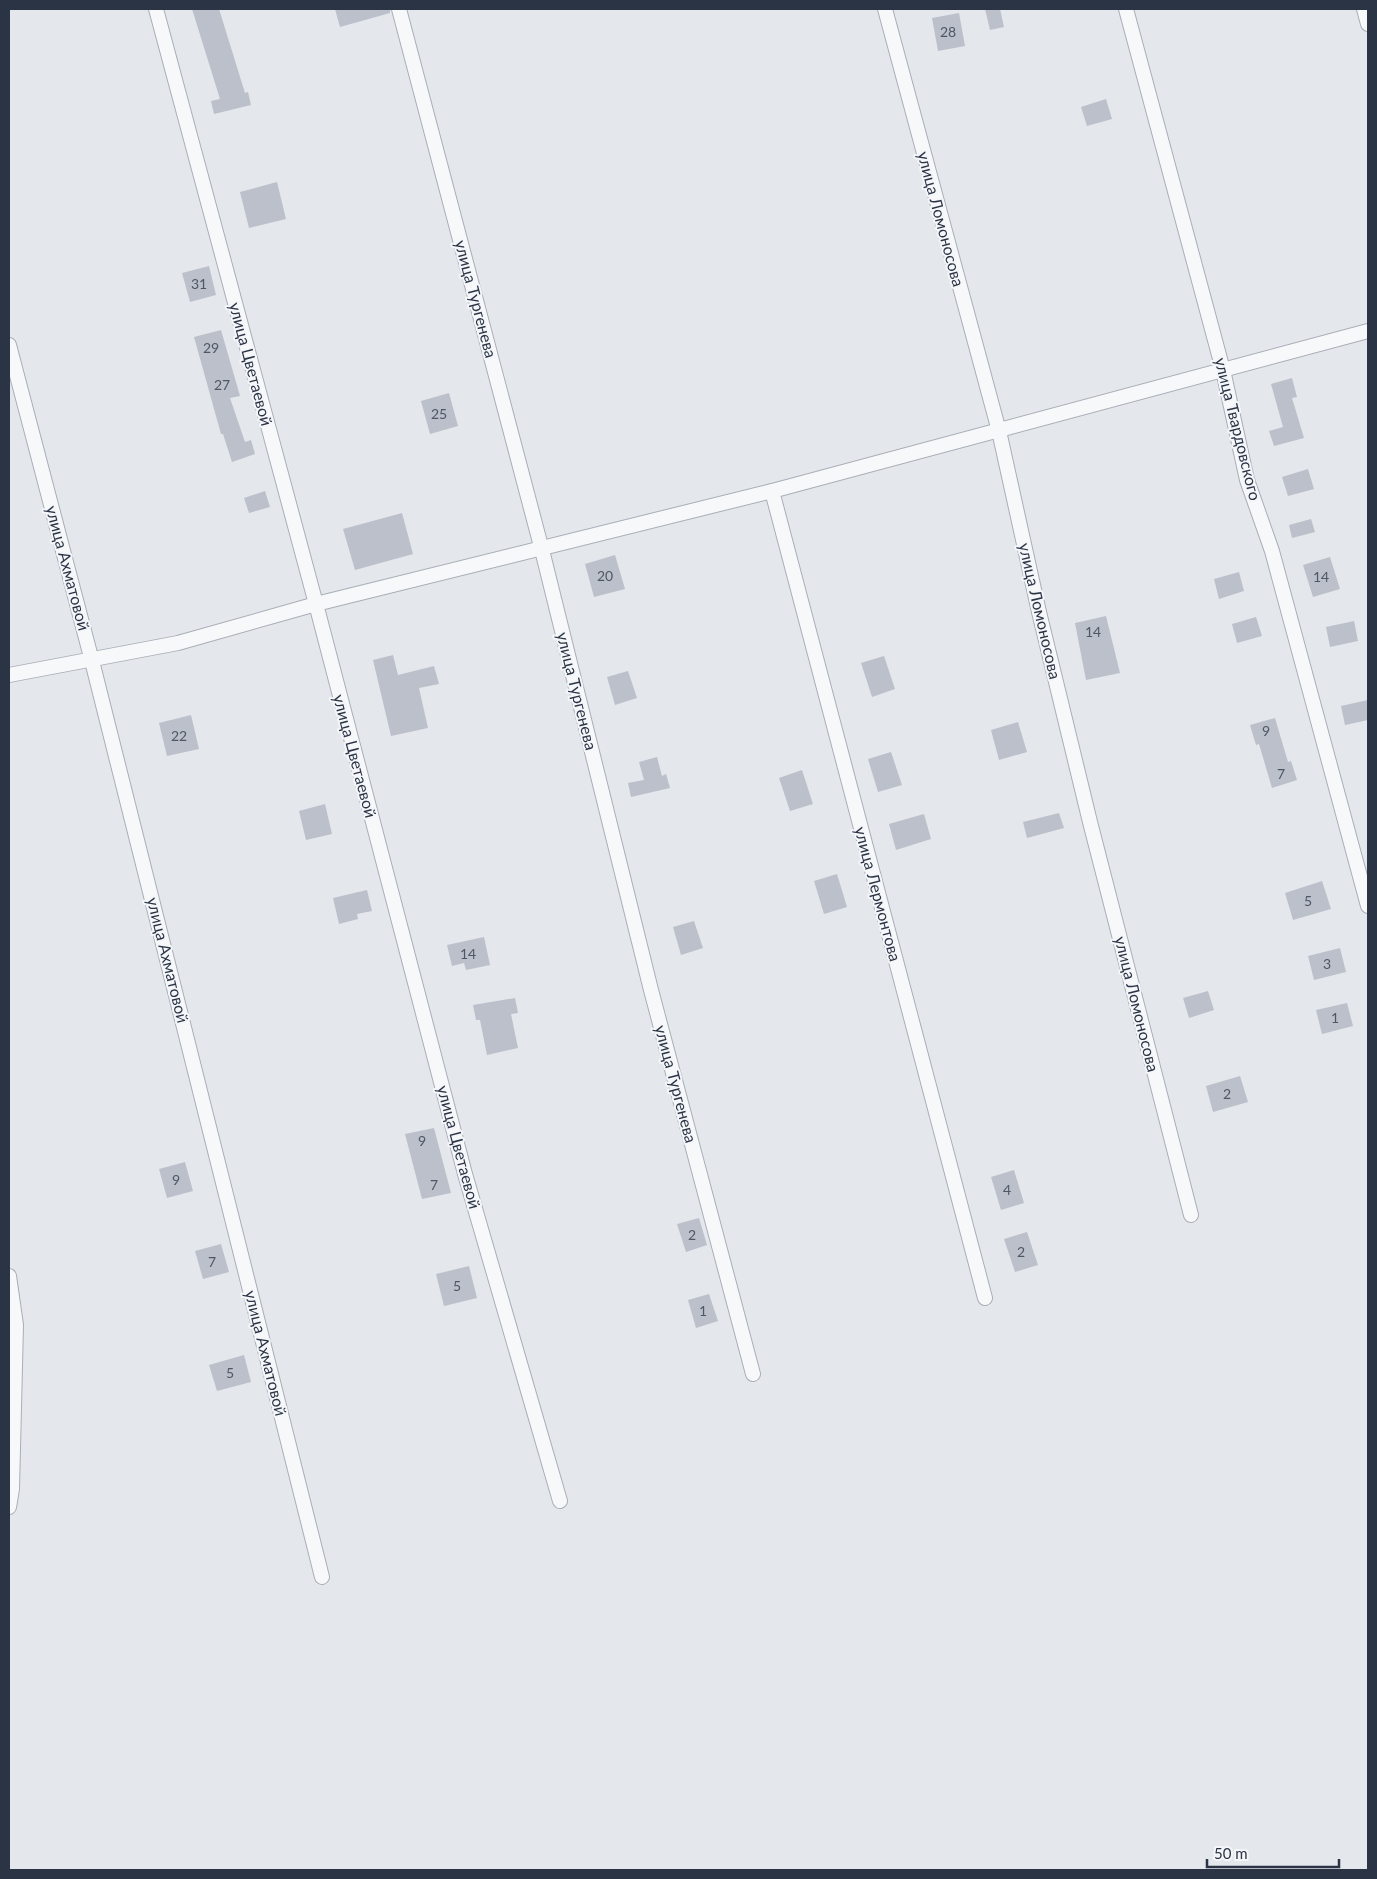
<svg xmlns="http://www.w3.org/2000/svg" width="1377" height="1879" viewBox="0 0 1377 1879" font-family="Lato,sans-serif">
<rect width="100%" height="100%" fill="#e4e7ec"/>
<g fill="#bbc0ca">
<polygon points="192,9 219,9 245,93 248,92 251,105 214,114 211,101 220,99"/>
<polygon points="335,9 390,9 390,13 340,27"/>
<polygon points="985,9 1000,9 1004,27 990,30"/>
<polygon points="959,13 965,46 938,51 932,18"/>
<polygon points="1106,99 1112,119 1087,126 1081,107"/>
<polygon points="277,182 286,219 249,228 240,192"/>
<polygon points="209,266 216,295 190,302 182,273"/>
<polygon points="221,330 240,396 230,398 245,442 251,440 255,454 232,462 223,434 221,434 194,337"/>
<polygon points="1292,378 1297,397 1292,398 1304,438 1274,446 1269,431 1283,427 1271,384"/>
<polygon points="449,393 458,426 430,434 421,401"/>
<polygon points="1308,469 1314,489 1288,496 1282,477"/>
<polygon points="265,491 270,507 249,513 244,498"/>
<polygon points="402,513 413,554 355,570 343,529"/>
<polygon points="1311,519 1315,532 1292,538 1289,525"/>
<polygon points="615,555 625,589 594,597 585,564"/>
<polygon points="1330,557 1340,589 1313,597 1303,565"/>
<polygon points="1239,572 1244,591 1219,599 1214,579"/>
<polygon points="1106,616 1120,673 1086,680 1075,623"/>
<polygon points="1256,617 1262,636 1237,643 1232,624"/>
<polygon points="1354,621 1358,641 1330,647 1326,627"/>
<polygon points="393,655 398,675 434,666 439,684 419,688 428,728 391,736 373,660"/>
<polygon points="884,656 895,689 872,697 861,663"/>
<polygon points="628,671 637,698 615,705 607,677"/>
<polygon points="1368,700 1368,720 1345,725 1341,706"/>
<polygon points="191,715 199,749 167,756 159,723"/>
<polygon points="1275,718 1288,762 1291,761 1297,780 1272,788 1259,744 1256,745 1250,725"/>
<polygon points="1018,722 1027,752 999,760 991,730"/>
<polygon points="891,752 902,785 878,792 868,759"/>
<polygon points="657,757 662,776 666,774 670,788 631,797 628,783 644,780 639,762"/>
<polygon points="802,770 813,804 790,811 779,778"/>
<polygon points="325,804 332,834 306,840 299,811"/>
<polygon points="1059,813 1064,828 1027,838 1023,822"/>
<polygon points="924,814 931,839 896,850 889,824"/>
<polygon points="837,874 847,907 824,914 814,881"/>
<polygon points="1322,881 1331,909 1293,920 1285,893"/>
<polygon points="367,890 372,911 357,914 358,919 339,924 333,898"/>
<polygon points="694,921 703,948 681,955 673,927"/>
<polygon points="484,937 490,965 466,970 464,963 452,966 447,945"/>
<polygon points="1340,948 1346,972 1314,980 1308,956"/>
<polygon points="1208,991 1214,1010 1189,1018 1183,998"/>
<polygon points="515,998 518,1013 511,1014 518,1048 487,1055 480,1020 476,1020 473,1005"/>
<polygon points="1347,1003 1353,1026 1322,1034 1316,1010"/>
<polygon points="1240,1076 1248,1102 1213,1112 1206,1086"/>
<polygon points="434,1128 451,1193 422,1199 405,1134"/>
<polygon points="185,1162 193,1191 167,1198 159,1169"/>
<polygon points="1014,1170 1024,1203 1001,1210 991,1177"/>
<polygon points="699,1218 707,1245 686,1252 677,1224"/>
<polygon points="1027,1232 1038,1265 1015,1272 1004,1239"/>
<polygon points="221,1244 229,1272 203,1279 195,1251"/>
<polygon points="469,1266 477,1298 444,1306 436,1274"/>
<polygon points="709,1294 718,1321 696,1328 688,1300"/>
<polygon points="244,1355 251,1382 217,1391 209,1365"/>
</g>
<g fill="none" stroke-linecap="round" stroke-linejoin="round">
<defs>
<g id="minor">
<polyline points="156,9 316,604 465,1174 560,1501"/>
<polyline points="399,9 542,550 651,990 753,1374"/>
<polyline points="885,9 999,431 1039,612 1090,822 1191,1215"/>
<polyline points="1126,9 1223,370 1247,480 1272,551 1368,906"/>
<polyline points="1364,9 1368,24"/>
<polyline points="9,345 92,661 322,1577"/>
<polyline points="772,491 985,1298"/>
<polyline points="9,675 178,643 316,604 772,491 1368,331"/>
<polyline points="9,1276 16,1325 12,1489 9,1507"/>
</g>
</defs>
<use href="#minor" stroke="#a9aeb7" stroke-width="16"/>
<use href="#minor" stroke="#f7f8fa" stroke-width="14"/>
</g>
<g text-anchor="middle" stroke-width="4" stroke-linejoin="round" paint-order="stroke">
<g font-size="14" fill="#4f5766">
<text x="948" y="37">28</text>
<text x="199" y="289">31</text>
<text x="211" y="353">29</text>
<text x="222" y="390">27</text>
<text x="439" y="419">25</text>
<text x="605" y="581">20</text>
<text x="1321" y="582">14</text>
<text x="1093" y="637">14</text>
<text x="1266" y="736">9</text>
<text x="179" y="741">22</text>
<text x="1281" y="779">7</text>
<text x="1308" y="906">5</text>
<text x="468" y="959">14</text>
<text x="1327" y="969">3</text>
<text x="1335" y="1023">1</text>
<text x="1227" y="1099">2</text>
<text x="422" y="1146">9</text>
<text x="176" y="1185">9</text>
<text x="434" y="1190">7</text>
<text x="1007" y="1195">4</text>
<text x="692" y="1240">2</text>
<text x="1021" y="1257">2</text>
<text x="212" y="1267">7</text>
<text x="457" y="1291">5</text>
<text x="703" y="1316">1</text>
<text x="230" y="1378">5</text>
</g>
<g font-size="16" fill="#2b3445" stroke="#f4f6f9">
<text transform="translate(941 219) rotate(75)" y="6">улица Ломоносова</text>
<text transform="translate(476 299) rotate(75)" y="6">улица Тургенева</text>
<text transform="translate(251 364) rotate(75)" y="6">улица Цветаевой</text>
<text transform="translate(1238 429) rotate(76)" y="6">улица Твардовского</text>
<text transform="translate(68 568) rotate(75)" y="6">улица Ахматовой</text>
<text transform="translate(1040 611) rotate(77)" y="6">улица Ломоносова</text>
<text transform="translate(577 691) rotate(76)" y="6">улица Тургенева</text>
<text transform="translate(355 756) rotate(75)" y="6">улица Цветаевой</text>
<text transform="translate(878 894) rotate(75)" y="6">улица Лермонтова</text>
<text transform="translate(168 960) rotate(76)" y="6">улица Ахматовой</text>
<text transform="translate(1137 1004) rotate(76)" y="6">улица Ломоносова</text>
<text transform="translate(676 1084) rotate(75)" y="6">улица Тургенева</text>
<text transform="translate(459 1147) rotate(75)" y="6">улица Цветаевой</text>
<text transform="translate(266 1353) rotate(76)" y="6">улица Ахматовой</text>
</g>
</g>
<rect width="1377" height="1879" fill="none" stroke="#2b3445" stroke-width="20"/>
<path d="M1207 1859v8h132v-8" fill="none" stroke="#2b3445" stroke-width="2.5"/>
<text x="1214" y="1859" font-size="15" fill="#2b3445" stroke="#f4f6f9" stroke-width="4" paint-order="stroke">50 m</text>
</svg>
